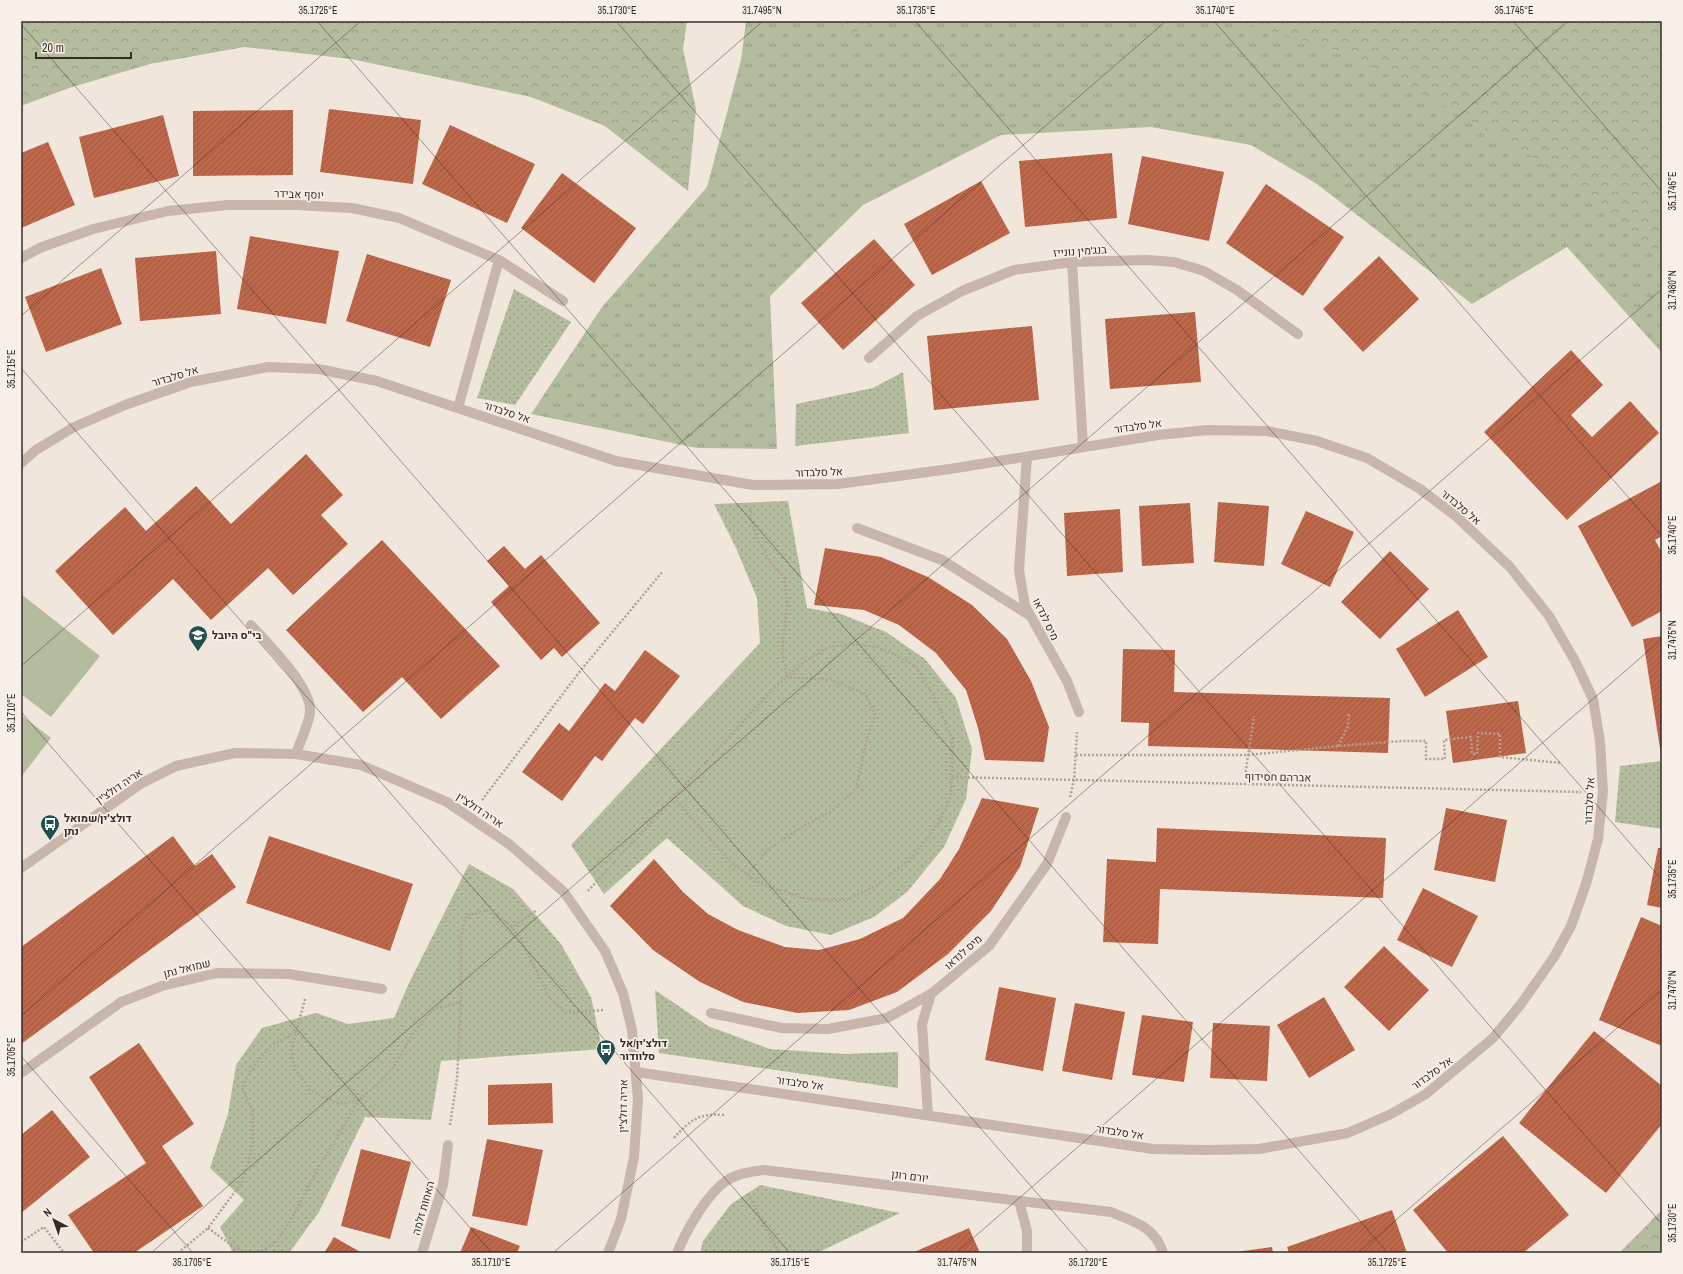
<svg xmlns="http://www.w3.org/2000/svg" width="1683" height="1274" viewBox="0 0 1683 1274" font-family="'Archivo Narrow',Heebo,sans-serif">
<defs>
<pattern id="grass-tufts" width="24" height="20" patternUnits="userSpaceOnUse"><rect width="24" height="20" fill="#b3bd9d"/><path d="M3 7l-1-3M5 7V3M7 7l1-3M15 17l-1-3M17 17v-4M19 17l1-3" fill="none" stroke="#929a80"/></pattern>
<pattern id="forest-crowns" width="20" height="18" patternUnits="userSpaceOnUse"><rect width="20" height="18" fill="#b3bd9d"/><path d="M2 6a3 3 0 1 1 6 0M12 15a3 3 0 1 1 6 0" fill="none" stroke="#929a80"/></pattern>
<pattern id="park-dots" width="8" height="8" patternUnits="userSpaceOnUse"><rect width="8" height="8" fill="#b3bd9d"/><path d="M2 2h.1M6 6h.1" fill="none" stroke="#929a80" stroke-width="1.8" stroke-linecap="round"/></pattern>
<pattern id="building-hatch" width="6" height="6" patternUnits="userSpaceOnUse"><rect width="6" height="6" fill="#bc684d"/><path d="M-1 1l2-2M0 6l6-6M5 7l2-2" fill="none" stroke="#9a5640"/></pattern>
</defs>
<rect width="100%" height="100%" fill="#f0e6dc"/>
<polygon fill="url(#grass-tufts)" points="746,21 1662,21 1662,353 1567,247 1472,304 1317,184 1251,145 1151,127 1001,135 863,205 770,296 777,449 697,448 531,414 602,307 707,187 741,60"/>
<g fill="url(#forest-crowns)">
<polygon points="21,21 687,21 683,49 696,109 688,191 605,126 531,97 351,59 244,47 150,64 69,88 21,106"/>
<polygon points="844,21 877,21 839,40"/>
<polygon points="1237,21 1662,21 1662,257 1602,207 1524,151 1350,54"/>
<polygon points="1662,1210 1662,1253 1619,1253"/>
</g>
<g fill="url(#park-dots)">
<polygon points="514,289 571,322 515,405 477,398"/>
<polygon points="903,372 909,433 795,446 796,404 873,388"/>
<polygon points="788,501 807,608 841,614 886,632 925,659 956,698 972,749 966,799 944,847 907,892 874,917 831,935 786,926 743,906 667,838 604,894 571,845 760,643 757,598 736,548 714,504"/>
<polygon points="1662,761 1662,829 1615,822 1620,766"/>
<polygon points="469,864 513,889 561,944 591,997 602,1049 441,1061 431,1120 365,1117 319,1212 289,1253 233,1253 220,1227 244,1200 210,1168 228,1114 236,1065 262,1028 316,1013 348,1024 394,1018 409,983"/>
<polygon points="655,990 708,1026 770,1049 845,1054 898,1052 898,1088 659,1053"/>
<polygon points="760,1185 900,1213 817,1253 700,1253 703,1241 731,1204"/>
</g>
<g fill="#b3bd9d">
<polygon points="21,594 100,656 51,717 21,694"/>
<polygon points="21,715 51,738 21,777"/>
</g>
<g fill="url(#building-hatch)">
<polygon points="329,109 421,120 413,184 320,172"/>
<polygon points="293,110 293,175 193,176 193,111"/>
<polygon points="163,115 179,176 94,198 79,137"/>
<polygon points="450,125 535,164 507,223 422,184"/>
<polygon points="48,142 75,205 21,228 21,153"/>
<polygon points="1112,153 1117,218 1025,227 1019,161"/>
<polygon points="1142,156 1224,172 1209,241 1128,224"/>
<polygon points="562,173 636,228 594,283 521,228"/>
<polygon points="981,181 1010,233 932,275 904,224"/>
<polygon points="1266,184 1344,237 1303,296 1226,243"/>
<polygon points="250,236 339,251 326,324 237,309"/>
<polygon points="874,239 915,285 843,350 801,303"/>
<polygon points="216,251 221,314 140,321 135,258"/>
<polygon points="367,254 451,280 430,347 346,321"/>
<polygon points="1379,256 1419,299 1363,352 1323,309"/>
<polygon points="101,268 122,324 46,352 25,297"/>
<polygon points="1195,312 1201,382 1110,389 1105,319"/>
<polygon points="1032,326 1039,400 934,410 927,336"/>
<polygon points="1571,350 1603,385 1571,415 1592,437 1630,401 1659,433 1567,520 1484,432"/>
<polygon points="306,454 343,495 321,515 348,544 293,595 268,568 211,620 173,579 113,635 55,571 125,507 146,531 196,486 231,524"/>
<polygon points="1662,481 1662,536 1655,540 1662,553 1662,611 1632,627 1578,526"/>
<polygon points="1218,502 1269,506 1264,566 1214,562"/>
<polygon points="1190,503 1194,563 1142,566 1139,506"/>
<polygon points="1120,509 1123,572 1067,576 1064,513"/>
<polygon points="1306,511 1354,532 1330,587 1281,564"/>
<polygon points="382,540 500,666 441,719 402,677 363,712 286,630"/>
<polygon points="504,546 525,569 541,555 600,623 562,657 554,648 541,660 491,602 509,586 487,561"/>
<polygon points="825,548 881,557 928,577 972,605 1007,639 1031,681 1049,727 1044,762 985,760 978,728 966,690 936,653 899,625 864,610 814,605"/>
<polygon points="1390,551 1429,589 1380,639 1341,602"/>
<polygon points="1458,610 1488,657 1425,697 1396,649"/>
<polygon points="1662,636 1662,755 1661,755 1643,639"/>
<polygon points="1123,649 1175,650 1174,692 1390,698 1388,753 1148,746 1149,723 1121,722"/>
<polygon points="645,650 680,676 643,724 635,718 602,761 595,756 562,801 522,772 559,723 569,731 605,683 615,691"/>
<polygon points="1518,701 1526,753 1453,763 1446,711"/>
<polygon points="982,798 1039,808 1020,867 991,911 948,954 897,992 849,1010 797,1013 743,1002 700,982 653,950 610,906 654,859 683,892 708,914 738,930 785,947 819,950 860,939 903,918 940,879 959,849"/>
<polygon points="1446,808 1507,820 1495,882 1434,870"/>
<polygon points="1157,828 1386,838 1383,898 1160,889 1158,944 1103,942 1107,859 1156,862"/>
<polygon points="173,836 195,866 212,854 236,887 21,1044 21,947"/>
<polygon points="269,836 413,884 390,951 246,903"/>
<polygon points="1658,848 1662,848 1662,908 1647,905"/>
<polygon points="1423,888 1478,916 1452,967 1397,940"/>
<polygon points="1641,917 1662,926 1662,1046 1599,1020"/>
<polygon points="1384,946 1429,990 1389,1031 1344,987"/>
<polygon points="999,987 1056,998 1043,1071 985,1060"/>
<polygon points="1324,997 1355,1050 1309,1078 1277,1025"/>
<polygon points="1075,1003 1125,1012 1112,1080 1062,1071"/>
<polygon points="1142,1015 1193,1022 1184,1082 1132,1075"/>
<polygon points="1213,1023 1270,1026 1267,1081 1210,1078"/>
<polygon points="1594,1031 1662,1086 1662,1124 1606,1193 1519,1123"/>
<polygon points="139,1043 194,1124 162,1146 203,1206 134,1253 94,1253 68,1215 146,1163 89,1077"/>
<polygon points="552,1083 553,1123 488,1125 488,1085"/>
<polygon points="52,1110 90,1157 21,1213 21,1135"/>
<polygon points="1503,1136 1569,1215 1523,1253 1448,1253 1413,1210"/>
<polygon points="487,1139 543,1150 527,1226 472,1216"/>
<polygon points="361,1149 411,1162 390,1239 341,1226"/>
<polygon points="1392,1210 1407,1253 1289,1253 1287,1247"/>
<polygon points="471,1227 520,1246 517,1253 460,1253"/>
<polygon points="969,1228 980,1253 912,1253"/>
<polygon points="334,1237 362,1253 324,1253"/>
<polygon points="1272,1247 1273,1253 1236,1253 1236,1252"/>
</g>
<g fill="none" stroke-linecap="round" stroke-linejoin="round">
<g stroke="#b2a093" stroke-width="2.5" stroke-dasharray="2 2" stroke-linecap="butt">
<polyline points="1338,746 1348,726 1349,714"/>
<polyline points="1076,755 1248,755 1338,746 1401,741 1426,741 1426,759 1445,759 1444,740 1471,737 1472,754 1477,754 1478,733 1500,734 1500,757 1561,763"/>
<polyline points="1245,776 1254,716"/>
<polyline points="952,777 1581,792"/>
<polyline points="1070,797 1074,780 1077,732"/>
<polyline points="482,800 581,670 663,571"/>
<polyline points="748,875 767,850 800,828 830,812 856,789 866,742 875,715 866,694 831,680 787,677 782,653 787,603 784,578 771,563 759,542 750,517 751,507"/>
<polyline points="588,891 774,688 803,663 828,647 851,644 876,647 896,655 916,667 936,701 952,738 952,777 951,796 939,822 912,858 876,886 846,900 807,899 761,884 731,863 674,797"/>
<polyline points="511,928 537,910"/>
<polyline points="305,999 291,1051 296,1071 309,1089 322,1097 340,1104 359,1100 378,1084 394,1066 412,1035 432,1010 461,1002"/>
<polyline points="450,1125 457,1079 461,1002 461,936 466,916 486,910 508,923 520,938 550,998 566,1013 604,1010"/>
<path d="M674,1138C690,1120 699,1113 724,1115"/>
<polyline points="748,1194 779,1252"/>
<polyline points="208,1228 234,1247 249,1253"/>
<polyline points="21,1242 44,1227 64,1253"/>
<polyline points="178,1253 208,1228 242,1182 253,1143 253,1113 242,1087 254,1066 271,1046 296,1032"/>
<polyline points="258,1253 275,1243 291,1220 315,1174 359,1100"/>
</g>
<g stroke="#c7b6a9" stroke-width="10">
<polyline points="21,258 42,247 93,229 168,211 227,205 297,205 352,208 399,218 499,260 563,301"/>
<polyline points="1072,262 1083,446"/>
<polyline points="869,358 917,316 962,291 1014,270 1072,262 1147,260 1174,262 1204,271 1237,290 1298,334"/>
<polyline points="458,408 499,260"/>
<polyline points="1027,457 1019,570 1025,606 1067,681 1079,712"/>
<polyline points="21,463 36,450 74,427 125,405 191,382 268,367 318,369 377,381 616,461 753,485 838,484 950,469 1158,435 1208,430 1267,431 1317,441 1367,458 1420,489 1457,517 1510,567 1549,616 1575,661 1593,699 1600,741 1603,792 1598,839 1586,884 1571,926 1554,957 1521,1004 1493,1038 1426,1094 1391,1114 1348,1133 1259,1149 1206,1150 1153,1149 636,1072"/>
<polyline points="857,528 942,560 1029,615"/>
<path d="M251,625C268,644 312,687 310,712C309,723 300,742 296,754"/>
<polyline points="21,868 142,783 176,766 235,753 296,754 361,765 447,802 509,844 564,892 605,951 623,993 632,1030 638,1099 634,1157 621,1219 608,1253"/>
<polyline points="711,1013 782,1028 828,1029 887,1018 931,994"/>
<polyline points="21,1073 121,1002 162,986 217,973 289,974 382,989"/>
<polyline points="928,1115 922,1024 931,994 989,946 1047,864 1066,817"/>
<polyline points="1019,1201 1027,1231 1027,1253"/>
<polyline points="422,1253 443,1185 448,1145"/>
<path d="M677,1253C686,1231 706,1195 726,1181C737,1173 751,1172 764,1170L1111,1212C1134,1222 1155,1226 1163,1253"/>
</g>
</g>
<path fill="none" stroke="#342c28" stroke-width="1" stroke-opacity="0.45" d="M317,21L1388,1253M616,21L1662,1224M915,21L1662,880M1214,21L1662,536M1513,21L1662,192M21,24L1089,1253M21,316L361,21M21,368L790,1253M21,666L763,21M21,712L492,1253M21,1016L1166,21M21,1056L193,1253M151,1253L1568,21M553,1253L1662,289M956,1253L1662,639M1358,1253L1662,989"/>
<defs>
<symbol id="school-pin" viewBox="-11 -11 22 30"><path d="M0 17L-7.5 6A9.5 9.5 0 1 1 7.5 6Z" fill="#214f52" stroke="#f8f0e8"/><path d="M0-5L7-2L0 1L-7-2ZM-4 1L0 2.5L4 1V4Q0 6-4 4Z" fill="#fff"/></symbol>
<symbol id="bus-pin" viewBox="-11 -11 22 30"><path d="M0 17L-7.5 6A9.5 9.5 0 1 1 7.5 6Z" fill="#214f52" stroke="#f8f0e8"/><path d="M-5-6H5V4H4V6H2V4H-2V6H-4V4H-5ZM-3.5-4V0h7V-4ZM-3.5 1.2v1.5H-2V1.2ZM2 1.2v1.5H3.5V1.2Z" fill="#fff"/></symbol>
</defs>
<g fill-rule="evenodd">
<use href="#school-pin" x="187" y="624" width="22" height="30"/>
<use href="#bus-pin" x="39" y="813" width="22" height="30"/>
<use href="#bus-pin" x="595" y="1038" width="22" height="30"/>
</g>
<g text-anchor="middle" stroke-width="3.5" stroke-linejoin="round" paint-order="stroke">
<g font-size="11" fill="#342c28" stroke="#f8f0e8">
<text transform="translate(299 194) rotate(2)" y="4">יוסף אבידר</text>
<text transform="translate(1080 251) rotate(-4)" y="4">בנג'מין נונייז</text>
<text transform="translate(175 376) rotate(-17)" y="4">אל סלבדור</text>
<text transform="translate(507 412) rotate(18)" y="4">אל סלבדור</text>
<text transform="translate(1138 426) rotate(-8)" y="4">אל סלבדור</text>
<text transform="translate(819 472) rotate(-2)" y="4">אל סלבדור</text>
<text transform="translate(1461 507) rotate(40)" y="4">אל סלבדור</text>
<text transform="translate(1046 619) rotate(64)" y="4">מיס לנדאו</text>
<text transform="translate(1278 777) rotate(1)" y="4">אברהם חסידוף</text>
<text transform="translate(119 786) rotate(-34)" y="4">אריה דולצ'ין</text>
<text transform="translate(1589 801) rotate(-87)" y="4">אל סלבדור</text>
<text transform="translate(480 810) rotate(34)" y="4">אריה דולצ'ין</text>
<text transform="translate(963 952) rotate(-42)" y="4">מיס לנדאו</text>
<text transform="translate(187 968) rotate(-14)" y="4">שמואל נתן</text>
<text transform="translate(1432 1073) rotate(-36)" y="4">אל סלבדור</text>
<text transform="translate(800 1083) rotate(8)" y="4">אל סלבדור</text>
<text transform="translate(623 1106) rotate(-89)" y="4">אריה דולצ'ין</text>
<text transform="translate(1120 1132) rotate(9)" y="4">אל סלבדור</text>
<text transform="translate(910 1176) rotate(7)" y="4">יורם רונן</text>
<text transform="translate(423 1208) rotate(-74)" y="4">האחות זלמה</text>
</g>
<g font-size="11" font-weight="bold" fill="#342c28" stroke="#f8f0e8" text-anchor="start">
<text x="212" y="639">בי"ס היובל</text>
<text x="64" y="822">דולצ׳ין/שמואל<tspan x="64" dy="13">נתן</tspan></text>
<text x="620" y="1047">דולצ׳ין/אל<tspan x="620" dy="13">סלוודור</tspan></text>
</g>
</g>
<rect width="1683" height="1274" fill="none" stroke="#f8f0e8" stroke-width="44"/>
<g transform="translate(54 1220) rotate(319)" stroke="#f8f0e8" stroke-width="3" paint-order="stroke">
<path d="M0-3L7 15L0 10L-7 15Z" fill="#342c28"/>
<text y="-6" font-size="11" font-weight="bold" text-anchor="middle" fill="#342c28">N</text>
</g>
<path d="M36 52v6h95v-6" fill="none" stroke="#342c28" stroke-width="2"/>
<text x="42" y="52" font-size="12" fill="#342c28" stroke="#f8f0e8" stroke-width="3" paint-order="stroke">20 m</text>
<rect x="22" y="22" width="1639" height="1230" fill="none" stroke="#342c28" stroke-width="1.5"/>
<g font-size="10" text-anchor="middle" fill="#342c28">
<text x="318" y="14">35.1725°E</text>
<text x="617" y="14">35.1730°E</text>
<text x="762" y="14">31.7495°N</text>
<text x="916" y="14">35.1735°E</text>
<text x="1215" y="14">35.1740°E</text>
<text x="1514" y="14">35.1745°E</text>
<text transform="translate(1672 191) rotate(-90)" y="4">35.1745°E</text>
<text transform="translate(1672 290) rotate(-90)" y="4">31.7480°N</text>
<text transform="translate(11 369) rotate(-90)" y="4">35.1715°E</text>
<text transform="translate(1672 535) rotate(-90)" y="4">35.1740°E</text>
<text transform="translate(1672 640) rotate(-90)" y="4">31.7475°N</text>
<text transform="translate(11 713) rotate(-90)" y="4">35.1710°E</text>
<text transform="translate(1672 879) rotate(-90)" y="4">35.1735°E</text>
<text transform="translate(1672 990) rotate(-90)" y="4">31.7470°N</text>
<text transform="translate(11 1057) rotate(-90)" y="4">35.1705°E</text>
<text transform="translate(1672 1223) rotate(-90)" y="4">35.1730°E</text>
<text x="192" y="1266">35.1705°E</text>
<text x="491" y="1266">35.1710°E</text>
<text x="790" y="1266">35.1715°E</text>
<text x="957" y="1266">31.7475°N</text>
<text x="1088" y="1266">35.1720°E</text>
<text x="1387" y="1266">35.1725°E</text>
</g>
</svg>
